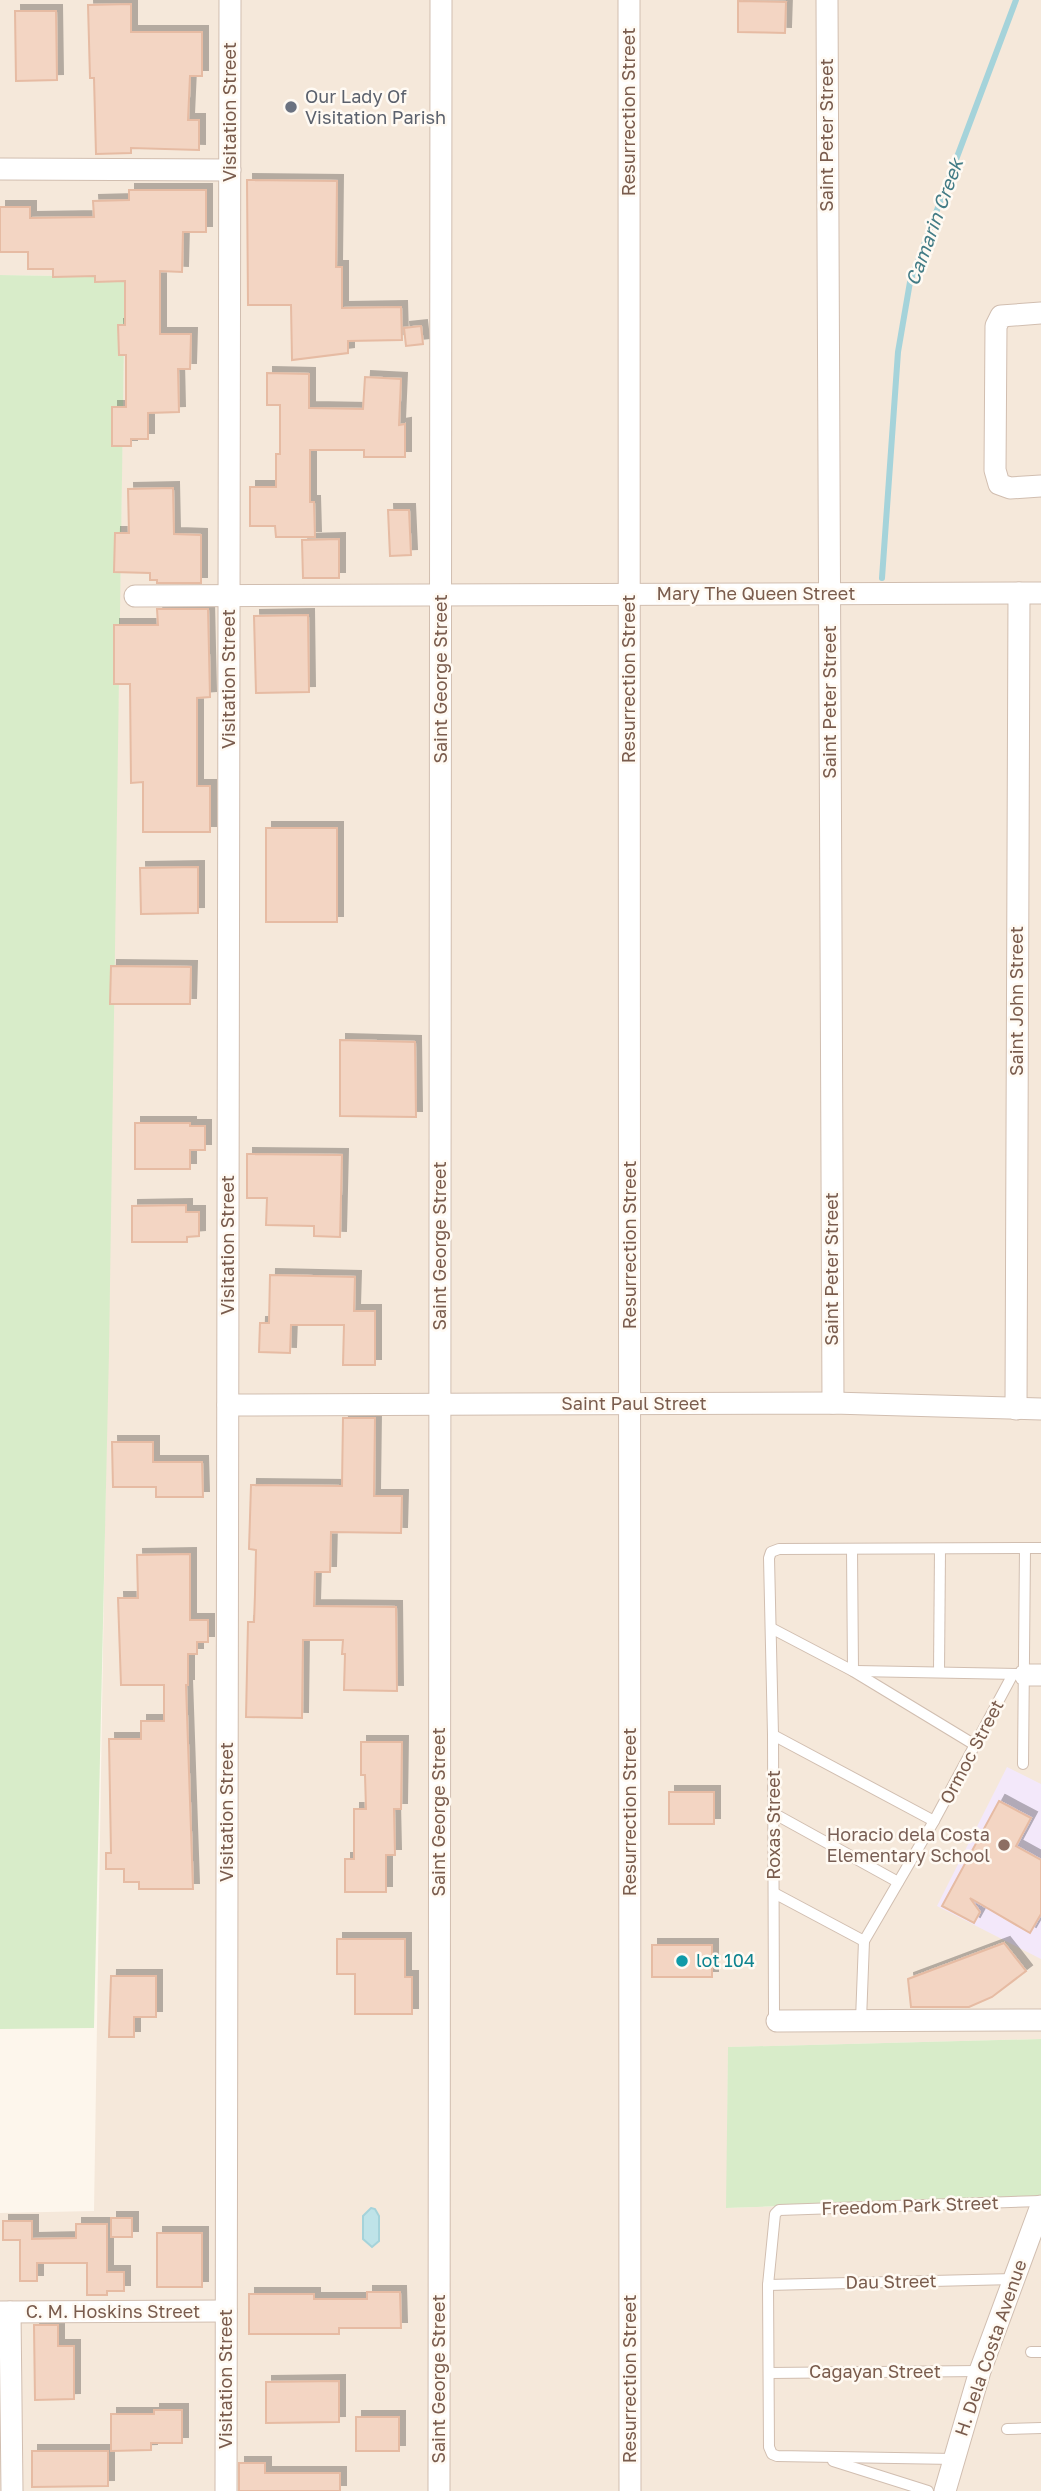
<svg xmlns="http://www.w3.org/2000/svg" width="1041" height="2491" viewBox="0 0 1041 2491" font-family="'Golos Text',sans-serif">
<defs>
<filter id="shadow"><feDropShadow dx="6" dy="-6" stdDeviation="0" flood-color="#0004"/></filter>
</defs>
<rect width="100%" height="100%" fill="#fdf6ec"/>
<polygon fill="#f5e8da" points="0,0 1041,0 1041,2039 728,2047 727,2208 1041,2198 1041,2491 0,2491 0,2213 94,2211 125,277 0,275"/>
<polygon fill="#f3e8fa" points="1007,1767 1041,1784 1041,1959 937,1906"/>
<g fill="#d8ecc9">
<polygon points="0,275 125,277 109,1352 94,2028 0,2029"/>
<polygon points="1041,2039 1041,2198 726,2208 728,2047"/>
</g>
<polygon fill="#bfe3e8" stroke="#a5d3da" stroke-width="2" points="371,2208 375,2209 379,2216 379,2241 372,2247 363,2239 363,2216"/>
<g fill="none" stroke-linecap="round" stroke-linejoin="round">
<polyline stroke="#a5d3da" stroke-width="6" points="882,578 898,352 910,282 1016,0"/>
</g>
<g fill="#f3d5c3" stroke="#e6bba3" stroke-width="2" filter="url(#shadow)">
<polygon points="738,1 786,2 785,33 738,32"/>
<polygon points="131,4 131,32 202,32 202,76 190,76 188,120 199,120 199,150 131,148 131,153 96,154 94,78 90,78 88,5"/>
<polygon points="15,11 56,11 57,80 16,81"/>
<polygon points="247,180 337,181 336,267 342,267 342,308 401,307 402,340 348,341 348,353 292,360 291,305 248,305"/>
<polygon points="129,190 206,190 206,232 183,232 182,272 160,271 160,334 191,334 190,369 178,369 179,412 148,413 148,439 131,439 131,446 112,446 112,407 126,407 126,355 119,355 118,325 125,325 125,281 95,282 95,276 53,277 53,269 28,269 28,252 0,252 0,207 30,207 30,218 94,217 93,201 129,200"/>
<polygon points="421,326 423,344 406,346 404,328"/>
<polygon points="267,373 309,374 309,408 363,409 365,377 401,379 399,425 405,424 405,457 364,457 364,450 310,450 310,502 314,502 315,537 276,537 275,526 250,526 250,487 276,487 276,454 280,454 280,405 267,405"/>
<polygon points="173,488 174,534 201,535 201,583 157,583 157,580 150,580 150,573 114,572 115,533 129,533 128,489"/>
<polygon points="388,510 409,510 411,555 390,556"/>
<polygon points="339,539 339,578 303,578 302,540"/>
<polygon points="157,609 208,609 210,697 197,698 197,786 210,786 210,832 143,832 143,782 131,783 130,684 114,684 114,625 158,625"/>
<polygon points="308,615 309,692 256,693 254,616"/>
<rect x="266" y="828" width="71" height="94"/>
<polygon points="198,867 198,913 141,914 140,868"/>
<polygon points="111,966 191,967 190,1004 110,1004"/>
<polygon points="340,1040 415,1042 416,1117 340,1116"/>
<polygon points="135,1123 190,1123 190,1126 205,1126 205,1150 190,1150 190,1169 135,1169"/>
<polygon points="247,1154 342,1155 340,1237 314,1236 314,1226 266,1225 267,1198 247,1198"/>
<polygon points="186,1205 186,1212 199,1212 199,1236 187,1237 187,1242 132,1242 132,1206"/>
<polygon points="270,1275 355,1277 354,1311 375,1311 375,1365 343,1365 344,1325 291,1325 290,1353 259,1352 260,1323 269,1323"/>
<polygon points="343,1418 375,1418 374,1496 402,1496 401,1533 331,1532 330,1572 315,1572 314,1606 396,1607 397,1691 344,1690 345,1654 342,1654 343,1640 303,1640 302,1718 246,1717 248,1622 254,1622 255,1594 256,1550 249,1549 251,1485 342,1486"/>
<polygon points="112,1442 153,1442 153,1462 202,1462 203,1497 156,1497 156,1487 113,1487"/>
<polygon points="190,1554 190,1620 208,1620 208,1642 197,1642 197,1654 188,1654 188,1685 186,1685 193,1889 139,1889 139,1882 124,1882 124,1869 106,1869 106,1853 111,1853 109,1739 141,1739 141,1721 164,1721 164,1685 121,1685 118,1598 138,1598 137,1555"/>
<polygon points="361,1742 402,1742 401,1809 394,1809 395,1855 386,1855 386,1892 345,1892 345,1859 354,1859 354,1809 366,1809 365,1775 361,1775"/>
<rect x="669" y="1792" width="45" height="32"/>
<polygon points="999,1801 1031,1818 1016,1846 1041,1860 1041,1914 1030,1933 970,1898 980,1912 974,1923 942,1906"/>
<polygon points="337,1939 405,1939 405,1977 412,1977 412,2014 355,2014 355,1974 337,1974"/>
<polygon points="1004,1943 1026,1971 992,1997 969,2007 911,2007 908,1979"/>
<rect x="652" y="1945" width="60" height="32"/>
<polygon points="111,1976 156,1976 156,2017 134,2017 134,2037 109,2037"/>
<rect x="111" y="2218" width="21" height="19"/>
<polygon points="3,2221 32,2221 32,2239 76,2238 76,2224 107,2224 107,2272 124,2272 124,2291 107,2291 107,2295 87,2295 87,2263 37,2263 37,2281 20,2281 20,2240 3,2240"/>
<rect x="157" y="2233" width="45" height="54"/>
<polygon points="367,2292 400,2292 401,2328 339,2328 339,2334 249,2334 249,2294 314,2294 314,2299 367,2299"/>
<polygon points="34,2325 58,2325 58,2346 74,2346 74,2399 35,2400"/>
<polygon points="339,2381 339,2422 266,2423 266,2382"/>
<polygon points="154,2410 182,2410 182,2443 151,2443 151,2450 111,2451 111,2414 154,2414"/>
<rect x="356" y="2417" width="43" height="34"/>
<polygon points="32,2451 108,2451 108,2486 32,2487"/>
<polygon points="239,2463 265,2463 265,2473 340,2473 340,2491 239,2491"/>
</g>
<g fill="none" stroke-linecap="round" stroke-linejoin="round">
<defs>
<g id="service">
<polyline points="852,1549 853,1671"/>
<polyline points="771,1628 853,1671 975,1745"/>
<polyline points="856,1671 1018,1674"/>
<polyline points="939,1672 940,1549"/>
<polyline points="773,1735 934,1821"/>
<polyline points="1023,1764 1025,1548"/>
<polyline points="773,1813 898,1882"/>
<polyline points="774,1893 864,1941"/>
<polyline points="861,2020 864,1941 934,1821 1013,1674"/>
<polyline points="777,2021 774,2014 773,1735 769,1558 771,1552 779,1549 1041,1548"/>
<polyline points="768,2285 1014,2279"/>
<polyline points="1031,2352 1041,2352"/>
<polyline points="769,2373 980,2371"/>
<polyline points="1007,2429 1041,2428"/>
<polyline points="954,2459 777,2456 772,2454 769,2447 768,2285 775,2214 779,2210 1041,2201"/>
<polyline points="833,2461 928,2491"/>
</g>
<g id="minor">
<polyline points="629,0 630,2491"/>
<polyline points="827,0 833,1403"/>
<polyline points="0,169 230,170"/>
<polyline points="1041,313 1001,316 996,326 995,470 999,484 1010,488 1041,486"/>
<polyline points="135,596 1041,593"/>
<polyline points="228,1405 833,1403 1041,1409"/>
<polyline points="1016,1409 1019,593"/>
<polyline points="1025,1675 1041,1675"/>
<polyline points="777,2021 1041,2020"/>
<polyline points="0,2312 226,2311"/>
<polyline points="10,2312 12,2491"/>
<polyline points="226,2491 230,0"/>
<polyline points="439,2491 441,0"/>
<polyline points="945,2491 980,2371 1041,2206"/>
</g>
</defs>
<use href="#service" stroke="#d1beb0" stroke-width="12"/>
<use href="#minor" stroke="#d1beb0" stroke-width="23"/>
<use href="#service" stroke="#fff" stroke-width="10"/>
<use href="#minor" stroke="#fff" stroke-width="21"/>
</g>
<circle fill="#6b7280" stroke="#fffaf3" stroke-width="2.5" cx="291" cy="107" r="7"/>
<circle fill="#8d6e63" stroke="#fffaf3" stroke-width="2.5" cx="1004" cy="1845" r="7"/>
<circle fill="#0f9aa8" stroke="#fffaf3" stroke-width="2.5" cx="682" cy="1961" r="7"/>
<g text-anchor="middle" stroke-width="5" stroke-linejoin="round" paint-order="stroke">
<g font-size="18" fill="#5b616d" stroke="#fffaf3" text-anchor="start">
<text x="305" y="103">Our Lady Of<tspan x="305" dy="21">Visitation Parish</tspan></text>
</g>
<g font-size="18" fill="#7a5c4d" stroke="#fffaf3">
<text transform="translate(230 112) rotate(-90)" y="6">Visitation Street</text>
<text transform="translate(629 112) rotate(-90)" y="6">Resurrection Street</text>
<text transform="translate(827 135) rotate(-90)" y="6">Saint Peter Street</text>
<text x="756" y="600">Mary The Queen Street</text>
<text transform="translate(229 679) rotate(-90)" y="6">Visitation Street</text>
<text transform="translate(441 679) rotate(-90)" y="6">Saint George Street</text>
<text transform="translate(629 679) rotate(-90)" y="6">Resurrection Street</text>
<text transform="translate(830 702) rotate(-90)" y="6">Saint Peter Street</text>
<text transform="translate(1017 1001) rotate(-90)" y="6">Saint John Street</text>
<text transform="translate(228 1245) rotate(-90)" y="6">Visitation Street</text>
<text transform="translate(630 1245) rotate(-90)" y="6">Resurrection Street</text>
<text transform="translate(440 1246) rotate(-90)" y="6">Saint George Street</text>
<text transform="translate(832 1269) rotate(-90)" y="6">Saint Peter Street</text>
<text x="634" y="1410">Saint Paul Street</text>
<text transform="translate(972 1752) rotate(-62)" y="6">Ormoc Street</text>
<text transform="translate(227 1812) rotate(-90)" y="6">Visitation Street</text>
<text transform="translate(439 1812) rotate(-90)" y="6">Saint George Street</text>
<text transform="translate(630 1812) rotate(-90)" y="6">Resurrection Street</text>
<text transform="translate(774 1825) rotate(-90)" y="6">Roxas Street</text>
<text transform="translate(910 2206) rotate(-2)" y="6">Freedom Park Street</text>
<text transform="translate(891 2282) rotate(-1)" y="6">Dau Street</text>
<text x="113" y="2318">C. M. Hoskins Street</text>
<text transform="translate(991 2348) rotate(-71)" y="6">H. Dela Costa Avenue</text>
<text x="875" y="2378">Cagayan Street</text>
<text transform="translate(226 2379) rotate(-90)" y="6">Visitation Street</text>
<text transform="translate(439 2379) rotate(-90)" y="6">Saint George Street</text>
<text transform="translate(630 2379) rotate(-90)" y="6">Resurrection Street</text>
</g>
<g font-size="18" fill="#785e54" stroke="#fffaf3" text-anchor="end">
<text x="990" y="1841">Horacio dela Costa<tspan x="990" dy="21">Elementary School</tspan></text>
</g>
<g font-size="18" fill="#0d838f" stroke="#fffaf3" text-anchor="start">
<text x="696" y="1967">lot 104</text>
</g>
<g font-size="19" font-style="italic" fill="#437c86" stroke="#fffaf3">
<text transform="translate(934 222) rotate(-70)" y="7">Camarin Creek</text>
</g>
</g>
</svg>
